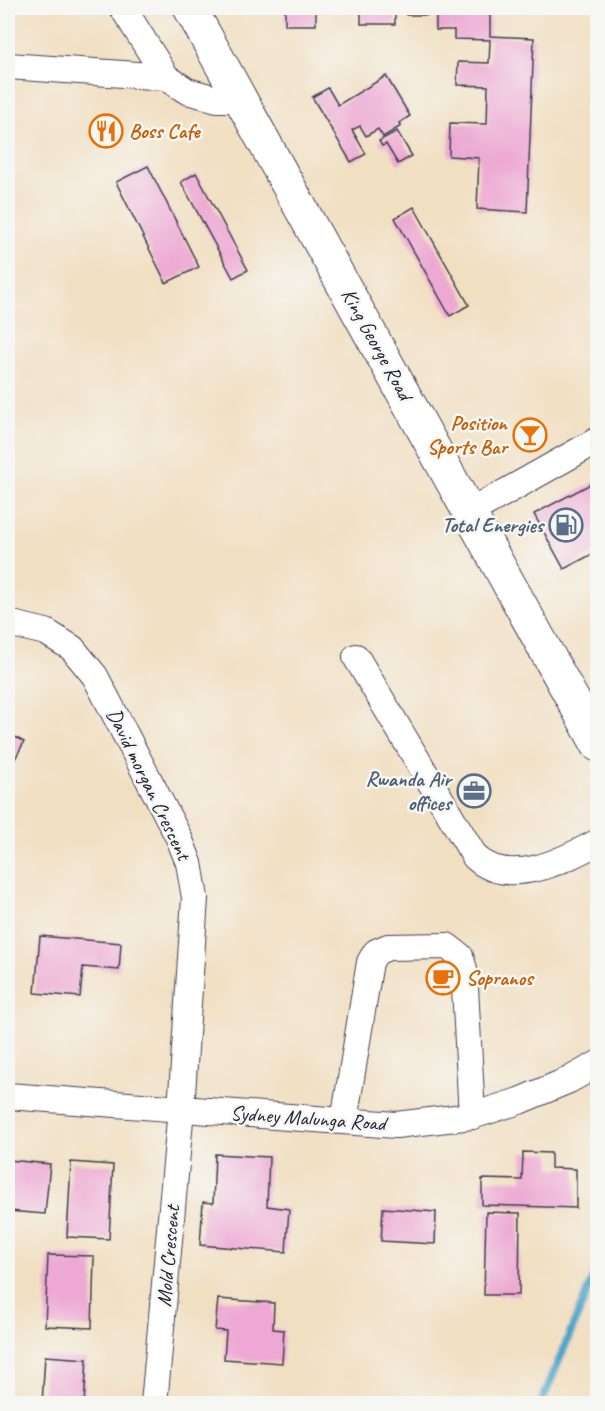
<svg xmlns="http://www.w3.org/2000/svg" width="605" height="1411" viewBox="0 0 605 1411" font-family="Caveat,sans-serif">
<rect width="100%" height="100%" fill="#f6f6f2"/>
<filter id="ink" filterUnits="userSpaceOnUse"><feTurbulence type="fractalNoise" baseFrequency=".0167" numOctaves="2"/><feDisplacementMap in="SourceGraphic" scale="12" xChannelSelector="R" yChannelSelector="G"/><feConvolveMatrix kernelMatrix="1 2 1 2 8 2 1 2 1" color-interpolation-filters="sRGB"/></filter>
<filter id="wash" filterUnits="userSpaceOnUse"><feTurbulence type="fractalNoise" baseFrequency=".008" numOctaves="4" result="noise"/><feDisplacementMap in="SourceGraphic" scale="24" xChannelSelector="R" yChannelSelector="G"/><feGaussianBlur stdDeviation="1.35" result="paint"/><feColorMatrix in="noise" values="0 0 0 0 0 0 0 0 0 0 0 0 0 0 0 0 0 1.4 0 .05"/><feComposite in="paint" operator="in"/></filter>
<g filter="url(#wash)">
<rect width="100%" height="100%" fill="#f1dfc2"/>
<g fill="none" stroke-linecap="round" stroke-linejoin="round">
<polyline stroke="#4ca5c9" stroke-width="8" points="541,1404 598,1266"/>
</g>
<g id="blocks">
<g fill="#eda9d3">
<rect x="285" y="8" width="31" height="17"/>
<rect x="361" y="8" width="34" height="16"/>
<rect x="406" y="8" width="22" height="7"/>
<polygon points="436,8 454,8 454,10 490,11 490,36 534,38 527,212 477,209 479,158 449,156 450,123 487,124 488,86 457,85 458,62 489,63 490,40 454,39 454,30 436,30"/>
<polygon points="386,76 410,116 399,123 401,126 383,137 378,129 366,136 360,126 352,130 366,154 351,162 312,97 328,88 338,105"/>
<polygon points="397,131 412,156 398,164 386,144 382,146 379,141"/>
<polygon points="148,166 199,267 166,283 116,182"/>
<polygon points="196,173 248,270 233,278 181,182"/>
<polygon points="414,207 469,305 450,316 395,218"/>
<polygon points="598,480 598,551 564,569 534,514"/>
<polygon points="8,733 24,742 8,772"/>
<polygon points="40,936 121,943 119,970 83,967 80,997 35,993"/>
<polygon points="523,1152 551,1153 551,1168 576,1169 576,1208 482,1205 482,1179 522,1180"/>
<polygon points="215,1154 269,1157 267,1206 289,1209 286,1252 200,1245 203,1202 213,1203"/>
<polygon points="8,1160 50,1164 45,1214 8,1211"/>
<polygon points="71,1162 113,1165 109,1239 67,1237"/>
<polygon points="383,1208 436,1212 435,1244 381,1241"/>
<polygon points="486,1212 520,1213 519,1295 484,1295"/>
<polygon points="48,1255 94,1256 92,1328 45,1326"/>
<polygon points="218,1299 274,1303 273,1329 284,1330 282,1363 224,1359 226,1331 215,1330"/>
<polygon points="45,1356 87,1359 84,1404 42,1404"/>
</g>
</g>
</g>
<g filter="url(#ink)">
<use href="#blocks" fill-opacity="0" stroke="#413e4f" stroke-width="1.5"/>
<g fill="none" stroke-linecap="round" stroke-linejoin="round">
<defs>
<g id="minor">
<polyline points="123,8 166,77 187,91 217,99 242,99"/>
<polyline points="8,66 166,77"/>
<polyline points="470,512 598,440"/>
<polyline points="8,623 46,632 72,648 95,676 179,838 189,863 195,898 181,1109 154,1404"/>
<path d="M356,657L475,857C509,889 564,860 598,842"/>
<polyline points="8,1096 396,1125 472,1116 519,1101 569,1080 598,1064"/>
<polyline points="344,1121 370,962 376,952 388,947 447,946 460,956 464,969 472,1116"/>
</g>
<polyline id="major" points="190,8 598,745"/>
</defs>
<use href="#minor" stroke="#413e4f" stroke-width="28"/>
<use href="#major" stroke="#413e4f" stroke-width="35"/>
<use href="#minor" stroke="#fff" stroke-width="26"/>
<use href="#major" stroke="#fff" stroke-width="33"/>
</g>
</g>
<defs>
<symbol id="restaurant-ring" viewBox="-11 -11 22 22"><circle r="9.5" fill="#f6f6f2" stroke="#e8710a" stroke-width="1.5"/><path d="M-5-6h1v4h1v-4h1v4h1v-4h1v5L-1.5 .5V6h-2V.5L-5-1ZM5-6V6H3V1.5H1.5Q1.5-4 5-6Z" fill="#e8710a"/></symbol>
<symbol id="bar-ring" viewBox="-11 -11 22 22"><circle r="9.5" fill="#f6f6f2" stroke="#e8710a" stroke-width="1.5"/><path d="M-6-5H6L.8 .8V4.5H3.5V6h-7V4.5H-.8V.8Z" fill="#e8710a"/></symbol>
<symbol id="fuel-ring" viewBox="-11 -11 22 22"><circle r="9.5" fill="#f6f6f2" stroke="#5c6f8a" stroke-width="1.5"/><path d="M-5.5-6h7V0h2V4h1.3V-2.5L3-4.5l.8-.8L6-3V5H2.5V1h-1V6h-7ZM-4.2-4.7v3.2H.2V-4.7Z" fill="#5c6f8a"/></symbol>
<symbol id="office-ring" viewBox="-11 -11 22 22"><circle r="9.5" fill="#f6f6f2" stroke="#5c6f8a" stroke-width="1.5"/><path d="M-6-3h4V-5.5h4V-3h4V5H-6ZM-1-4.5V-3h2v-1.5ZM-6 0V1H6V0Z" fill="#5c6f8a"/></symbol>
<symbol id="cafe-ring" viewBox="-11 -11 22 22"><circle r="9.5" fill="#f6f6f2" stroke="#e8710a" stroke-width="1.5"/><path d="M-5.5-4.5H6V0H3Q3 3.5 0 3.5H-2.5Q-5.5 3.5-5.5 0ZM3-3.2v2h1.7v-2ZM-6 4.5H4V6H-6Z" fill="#e8710a"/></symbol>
</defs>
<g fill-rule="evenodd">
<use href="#restaurant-ring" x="87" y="112" width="38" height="38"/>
<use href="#bar-ring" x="511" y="416" width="38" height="38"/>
<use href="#fuel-ring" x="547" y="506" width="38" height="38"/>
<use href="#office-ring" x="455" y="772" width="38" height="38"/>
<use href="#cafe-ring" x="424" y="959" width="38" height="38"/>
</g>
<g text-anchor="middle" stroke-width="5" stroke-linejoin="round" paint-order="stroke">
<g font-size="21" font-weight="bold" fill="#c56008" stroke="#f6f6f2" text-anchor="start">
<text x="129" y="138">Boss Cafe</text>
<text x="507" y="430" text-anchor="end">Position<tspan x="507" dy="24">Sports Bar</tspan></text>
<text x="466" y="985">Sopranos</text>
</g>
<g font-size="21" fill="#22223b" stroke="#f6f6f2">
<text transform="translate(377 344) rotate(61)" y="7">King George Road</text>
<text transform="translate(149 784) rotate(64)" y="7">David morgan Crescent</text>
<text transform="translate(308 1118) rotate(4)" y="7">Sydney Malunga Road</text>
<text transform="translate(168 1256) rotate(-85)" y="7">Mold Crescent</text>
</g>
<g font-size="21" font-weight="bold" fill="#4e5e75" stroke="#f6f6f2" text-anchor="end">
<text x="543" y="532">Total Energies</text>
<text x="451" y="786">Rwanda Air<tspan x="451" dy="24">offices</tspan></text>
</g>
</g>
<rect width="605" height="1411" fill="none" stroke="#f6f6f2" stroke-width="30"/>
</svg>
